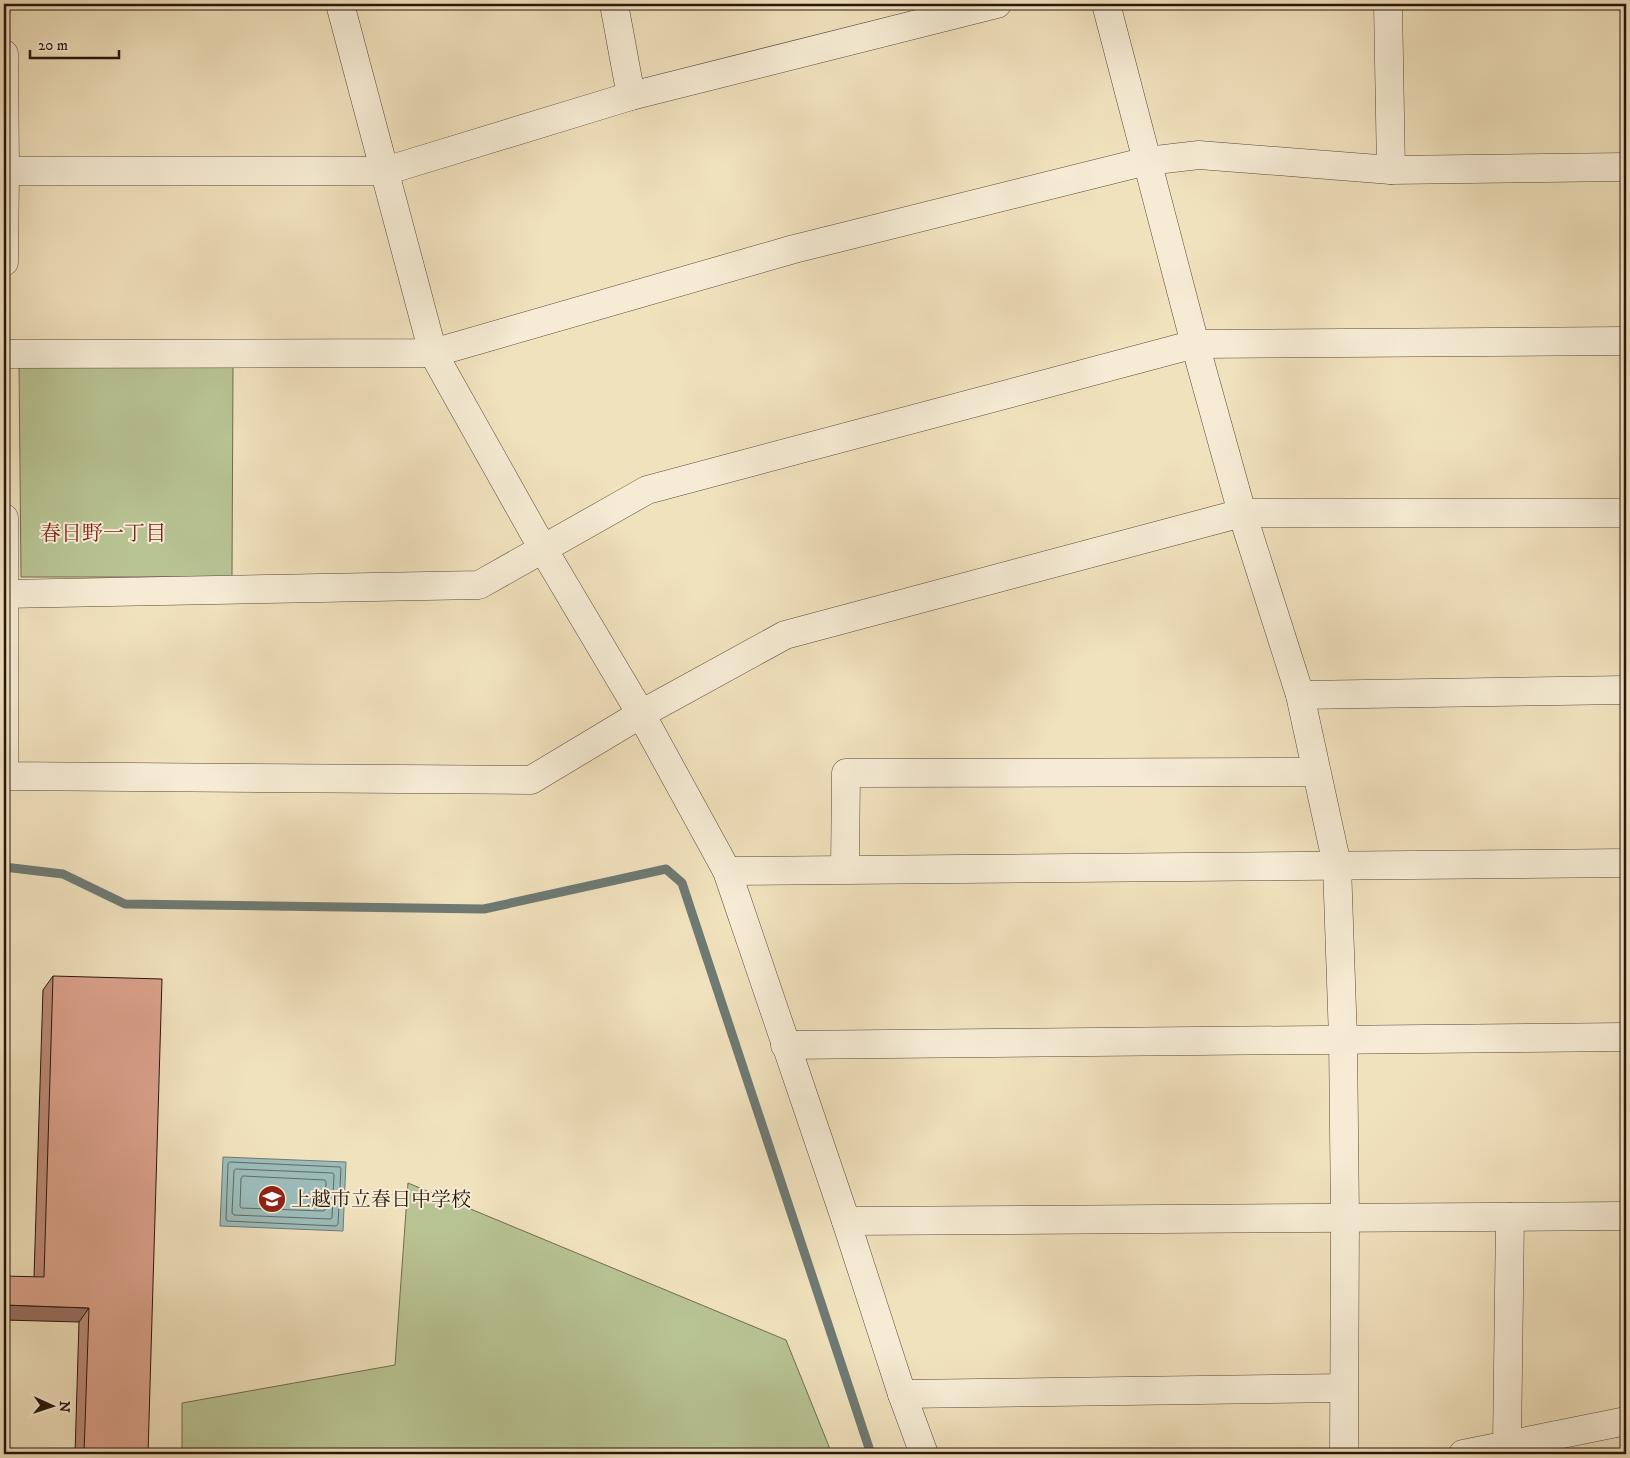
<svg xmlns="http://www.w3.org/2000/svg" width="1630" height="1458" viewBox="0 0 1630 1458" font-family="'IM FELL DW Pica','Noto Serif JP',serif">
<rect width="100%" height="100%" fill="#f1e2be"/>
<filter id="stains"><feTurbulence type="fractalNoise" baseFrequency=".004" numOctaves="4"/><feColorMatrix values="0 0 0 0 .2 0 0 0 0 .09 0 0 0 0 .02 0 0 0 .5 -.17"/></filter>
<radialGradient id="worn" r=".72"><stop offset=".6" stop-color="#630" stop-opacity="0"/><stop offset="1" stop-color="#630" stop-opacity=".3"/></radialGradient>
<g fill="#b8c393" stroke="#706c50">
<polygon points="19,365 233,366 232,577 21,577"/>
<polygon points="408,1183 786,1340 832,1454 182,1454 182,1403 395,1365"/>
</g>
<polygon fill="#9cbcb9" stroke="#6e7a74" points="223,1157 346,1162 343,1231 220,1226"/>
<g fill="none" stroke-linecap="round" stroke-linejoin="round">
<g stroke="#626962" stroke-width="1">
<polygon points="230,1162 340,1167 341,1169 338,1224 336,1226 227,1221 226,1219 228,1164"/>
<polygon points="236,1169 333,1173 334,1175 332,1218 330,1219 234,1215 232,1213 234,1171"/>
<polygon points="243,1176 325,1180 326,1182 325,1210 323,1211 241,1208 240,1206 241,1179"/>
</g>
<polyline stroke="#6e7a74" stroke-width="9" points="4,867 63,874 125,904 484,909 666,869 682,883 871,1454"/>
<defs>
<g id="minor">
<polyline points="340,4 433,353 543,549 641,714 727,871 846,1221 902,1394 924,1454"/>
<polyline points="614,4 631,96"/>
<polyline points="1106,4 1195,344 1242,513 1300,695 1337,865 1343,1039 1345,1217 1344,1454"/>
<polyline points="1388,4 1391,170"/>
<polyline points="4,54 5,171 4,262"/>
<polyline points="4,171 385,171 631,96 997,4"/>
<polyline points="4,518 4,776 531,780 641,714 785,635 1242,513 1626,513"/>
<polyline points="4,594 479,585 647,490 1195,344 1626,341"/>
<polyline points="1300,695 1626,690"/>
<polyline points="845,869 846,773 1316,772"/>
<polyline points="727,871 1626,863"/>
<polyline points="785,1045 1626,1037"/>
<polyline points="846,1221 1626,1216"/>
<polyline points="902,1394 1343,1388"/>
<polyline points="1507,1445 1510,1217"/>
<polyline points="1463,1454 1626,1421"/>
</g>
<polyline id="tertiary" points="4,354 433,353 794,249 1147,161 1199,155 1391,170 1626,167"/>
</defs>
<use href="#minor" stroke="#5a4938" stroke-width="29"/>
<use href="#tertiary" stroke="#5a4938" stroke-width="29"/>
<use href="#minor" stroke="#f6ecd5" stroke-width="28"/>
<use href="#tertiary" stroke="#f6ecd5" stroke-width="28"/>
</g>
<polygon fill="#bd8b79" stroke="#28160c" points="53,976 148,1454 75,1454 79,1322 34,1277 43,990"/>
<polygon fill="#9a7163" stroke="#28160c" points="4,1305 89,1308 79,1322 4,1320"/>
<polygon fill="#dca28d" stroke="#28160c" points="53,976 162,979 148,1454 84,1454 89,1308 4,1305 4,1276 44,1277"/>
<defs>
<symbol id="school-disc" viewBox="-11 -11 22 22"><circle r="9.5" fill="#8f2418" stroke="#f6ecd5"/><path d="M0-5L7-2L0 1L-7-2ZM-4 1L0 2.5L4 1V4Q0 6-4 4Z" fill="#fff"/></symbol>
</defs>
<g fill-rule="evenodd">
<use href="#school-disc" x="256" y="1183" width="32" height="32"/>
</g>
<g text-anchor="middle" stroke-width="4" stroke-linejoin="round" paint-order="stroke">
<g font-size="20" fill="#28160c" stroke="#f6ecd5" text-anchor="start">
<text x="291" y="1206">上越市立春日中学校</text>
</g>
<g font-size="21" fill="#7a1f14" stroke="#f6ecd5">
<text x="103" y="540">春日野一丁目</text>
</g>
</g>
<rect width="1630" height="1458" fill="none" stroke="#f1e2be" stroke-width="20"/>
<rect x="5" y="5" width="1620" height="1448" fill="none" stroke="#28160c" stroke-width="2.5"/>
<rect x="10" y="10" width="1610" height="1438" fill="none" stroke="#28160c"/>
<g transform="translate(52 1406) rotate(93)" stroke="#f6ecd5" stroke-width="4" paint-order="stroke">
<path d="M0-4L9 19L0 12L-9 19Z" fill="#28160c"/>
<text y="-8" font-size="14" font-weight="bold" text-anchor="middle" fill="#28160c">N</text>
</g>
<path d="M30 50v8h89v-8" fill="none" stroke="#28160c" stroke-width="2.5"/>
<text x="38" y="50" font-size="15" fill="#28160c" stroke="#f6ecd5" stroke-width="4" paint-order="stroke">20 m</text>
<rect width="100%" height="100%" filter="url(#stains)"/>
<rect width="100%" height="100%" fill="url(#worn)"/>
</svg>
